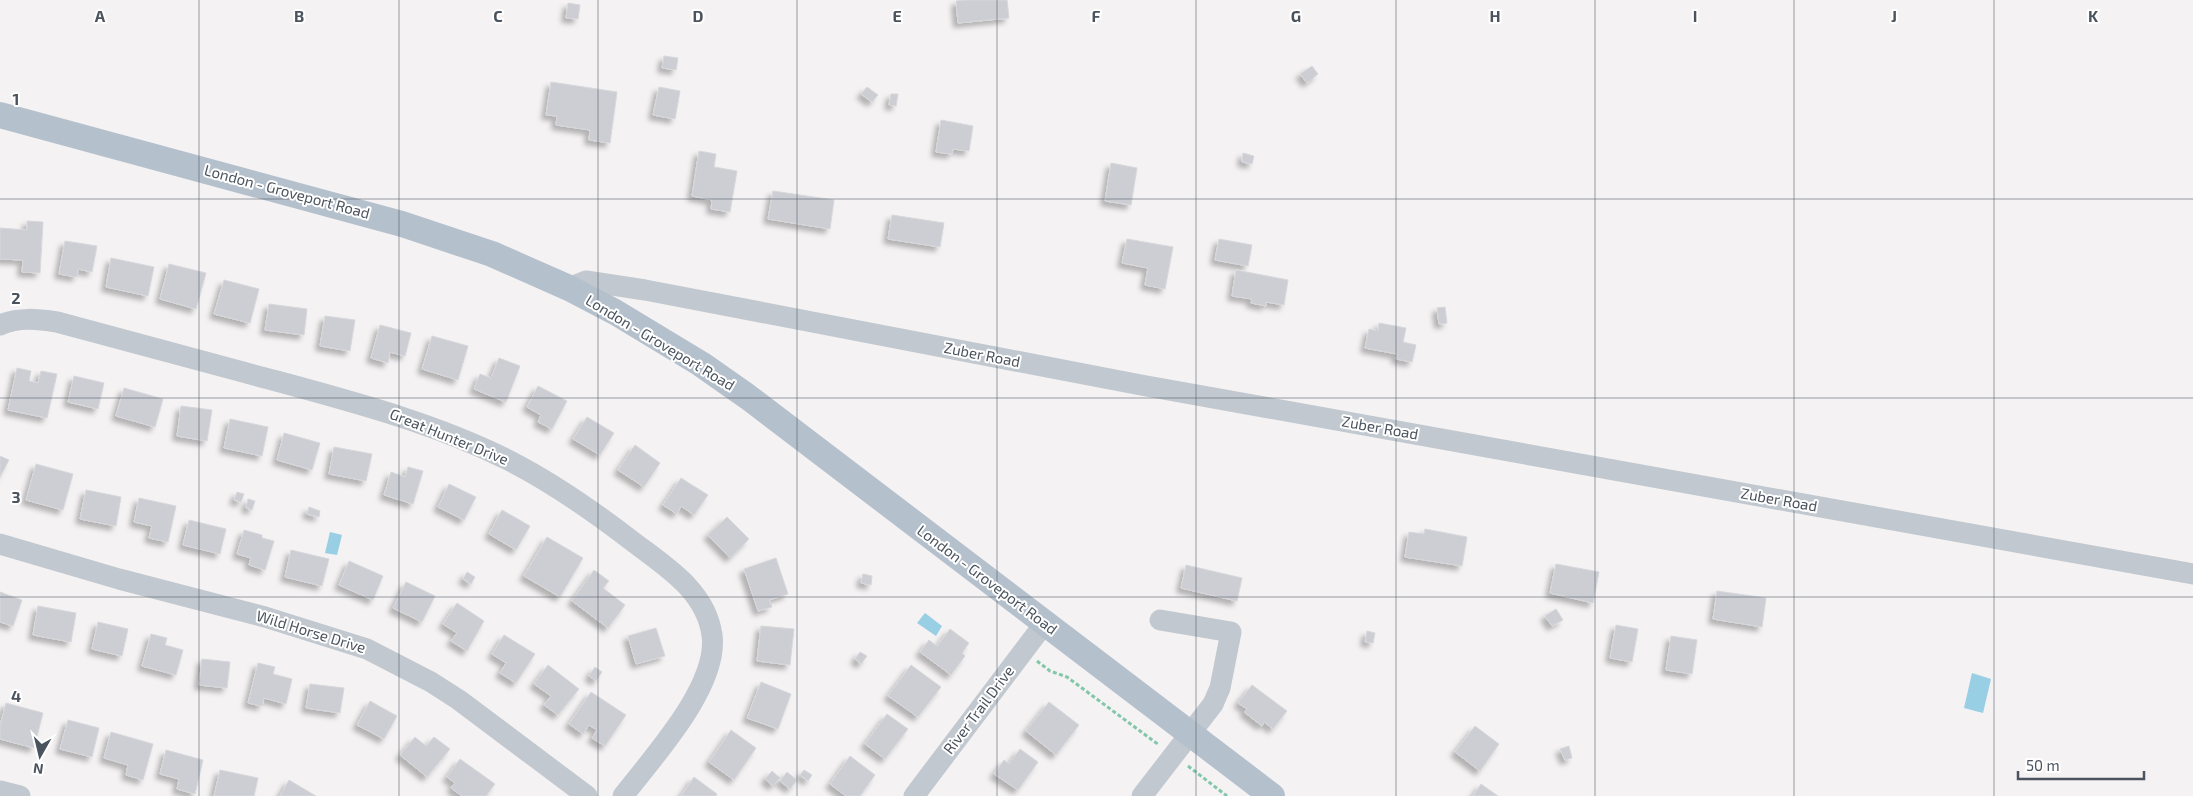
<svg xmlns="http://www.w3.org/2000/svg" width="2193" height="796" viewBox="0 0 2193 796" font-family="'Exo 2',sans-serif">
<defs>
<filter id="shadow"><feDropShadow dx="-4.5" dy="4.5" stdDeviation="2.5" flood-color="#0004"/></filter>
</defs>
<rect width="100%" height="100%" fill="#f4f2f2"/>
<g fill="#98cfe4">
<polygon points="330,532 342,535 337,555 325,553"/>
<polygon points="925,613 942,626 936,636 917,623"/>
<polygon points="1972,673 1991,679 1983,713 1964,708"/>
</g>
<g fill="#ccced4" stroke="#d7d8dc" filter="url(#shadow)">
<polygon points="967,0 1007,0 1009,18 958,23 956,1"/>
<polygon points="568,3 580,5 578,19 566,18"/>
<polygon points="664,56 678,58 676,70 662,68"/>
<polygon points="1312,66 1318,74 1307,83 1300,74"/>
<polygon points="551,82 617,92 610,143 589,140 590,130 556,125 557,116 546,115"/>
<polygon points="659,87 680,91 675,119 653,115"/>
<polygon points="867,87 878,95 872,102 861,94"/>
<polygon points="891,94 898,94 896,106 889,105"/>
<polygon points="941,120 973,126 969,151 953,149 952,154 936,152"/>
<polygon points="699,151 716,154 714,167 737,171 730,212 711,209 712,200 692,196"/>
<polygon points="1243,153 1254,156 1252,164 1242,162"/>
<polygon points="1111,163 1137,168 1131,205 1105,201"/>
<polygon points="773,191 834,200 830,229 768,219"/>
<polygon points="892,215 944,223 940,247 888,239"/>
<polygon points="27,221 43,222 40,273 22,272 23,260 0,259 0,228 27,230"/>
<polygon points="1127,239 1173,247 1165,289 1145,285 1148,268 1122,263"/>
<polygon points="1219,239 1252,245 1248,266 1215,260"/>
<polygon points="65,241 97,246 92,272 78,269 77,277 59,274"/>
<polygon points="111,258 154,267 148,296 106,287"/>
<polygon points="169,264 206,273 196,309 160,299"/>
<polygon points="1236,270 1288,280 1284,305 1266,302 1266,306 1251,303 1252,299 1232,296"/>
<polygon points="224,280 259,289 250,323 214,314"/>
<polygon points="269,304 307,309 304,335 265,330"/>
<polygon points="1445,307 1447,323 1439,324 1437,308"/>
<polygon points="325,316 355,320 350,351 320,346"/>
<polygon points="1379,323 1406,328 1403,342 1416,345 1412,362 1396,359 1397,354 1365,348 1369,329 1378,331"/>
<polygon points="380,325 411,333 405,356 390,352 388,363 371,358"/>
<polygon points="432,336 468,346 458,380 422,369"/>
<polygon points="499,358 520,366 506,402 474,389 480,374 491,378"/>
<polygon points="17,368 31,371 29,381 38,383 41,371 57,374 47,418 8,410"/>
<polygon points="74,376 104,383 98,409 68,402"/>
<polygon points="538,386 567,401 552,429 538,422 541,415 527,407"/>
<polygon points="124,388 163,399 155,427 116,416"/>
<polygon points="181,406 212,410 207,441 177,436"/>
<polygon points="587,417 614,433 600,455 573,439"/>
<polygon points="230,419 268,427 262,456 224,448"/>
<polygon points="284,433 320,443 312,470 277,460"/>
<polygon points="635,445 660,463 644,487 618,470"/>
<polygon points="334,447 372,454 366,481 329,474"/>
<polygon points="0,456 9,460 0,477"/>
<polygon points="36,464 73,474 63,510 26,500"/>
<polygon points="408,467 423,471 413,504 384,495 391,472 405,477"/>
<polygon points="681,478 708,495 694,515 681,506 677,514 663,505"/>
<polygon points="449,484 476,497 464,520 438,507"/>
<polygon points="86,490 121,497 116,526 80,519"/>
<polygon points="237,492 244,494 241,502 234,500"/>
<polygon points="139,498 176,506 168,542 149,538 152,526 134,522"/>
<polygon points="248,499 255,501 252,510 246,508"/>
<polygon points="309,507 320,511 319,517 307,514"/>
<polygon points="502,510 530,526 516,550 489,534"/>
<polygon points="727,517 749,539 730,558 708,535"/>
<polygon points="189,520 226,529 220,554 183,545"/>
<polygon points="1425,529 1467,537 1462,566 1405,557 1409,532 1424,534"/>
<polygon points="244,530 262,535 262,538 274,541 265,570 249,565 251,558 237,554"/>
<polygon points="547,537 583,558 560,597 524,576"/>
<polygon points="291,550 329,559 322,586 285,577"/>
<polygon points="776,558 788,594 769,600 772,607 758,611 744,569"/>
<polygon points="349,561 383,576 373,600 339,585"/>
<polygon points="1556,564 1599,572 1593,603 1550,593"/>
<polygon points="1186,565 1242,578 1237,601 1181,588"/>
<polygon points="594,570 609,581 603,588 625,605 608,628 572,601"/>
<polygon points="467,572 475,577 471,584 463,579"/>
<polygon points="863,574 872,576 871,585 861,583"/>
<polygon points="406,582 435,596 422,622 393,608"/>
<polygon points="1717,591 1766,598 1762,627 1713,619"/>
<polygon points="0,592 22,600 13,626 0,622"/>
<polygon points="457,603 484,621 467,651 451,641 457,633 443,624"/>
<polygon points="38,606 76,613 71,642 33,635"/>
<polygon points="1556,609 1563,620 1552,626 1545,616"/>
<polygon points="98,622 128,629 122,656 92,649"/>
<polygon points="1616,625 1638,629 1632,662 1610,658"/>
<polygon points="761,626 794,629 790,665 757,661"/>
<polygon points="656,628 665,656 636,664 628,636"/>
<polygon points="950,629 969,643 962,653 965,656 951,675 920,652 929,640 937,646"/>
<polygon points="1367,631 1375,633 1373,643 1365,642"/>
<polygon points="151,634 167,638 165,645 183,650 176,675 142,666"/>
<polygon points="504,635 535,654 516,683 500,673 506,663 492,654"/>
<polygon points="1671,636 1697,640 1692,674 1666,670"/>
<polygon points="860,652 867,656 861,664 855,659"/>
<polygon points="202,659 230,662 227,688 199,685"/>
<polygon points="258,663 275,667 273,674 292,679 286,704 264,698 262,706 248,703"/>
<polygon points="548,665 579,689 558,715 544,705 551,696 534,684"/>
<polygon points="911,665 941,687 918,717 888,696"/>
<polygon points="595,667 602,672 596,681 589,676"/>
<polygon points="761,682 791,694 778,729 747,718"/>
<polygon points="310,684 344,688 340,713 306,708"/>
<polygon points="1252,685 1287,711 1273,729 1264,722 1262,726 1244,712 1247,709 1238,703"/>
<polygon points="591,692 626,715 605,746 592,738 597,730 589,725 583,734 569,724"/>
<polygon points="370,701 397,716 384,739 357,725"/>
<polygon points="1049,702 1079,725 1056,755 1026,731"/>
<polygon points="6,703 43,713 34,748 0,739 0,726"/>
<polygon points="887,714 908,729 885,759 865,744"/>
<polygon points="68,720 99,728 92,757 60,749"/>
<polygon points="1475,726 1499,744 1480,771 1455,752"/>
<polygon points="731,730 756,748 734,780 709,762"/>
<polygon points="111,732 153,744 143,780 126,775 128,765 104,758"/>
<polygon points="415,737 426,746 434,737 450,749 427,777 400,755"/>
<polygon points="1569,746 1572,758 1565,760 1560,749"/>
<polygon points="1020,749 1038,762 1018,790 994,774 1004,760 1009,764"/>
<polygon points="166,750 203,760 195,794 177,789 179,779 160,774"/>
<polygon points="850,756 875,775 860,796 846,796 830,784"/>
<polygon points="460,759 495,784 486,796 462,796 451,788 455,783 447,777"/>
<polygon points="220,770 258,778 254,796 214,796"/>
<polygon points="804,770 812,775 808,781 800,775"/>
<polygon points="772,771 780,778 773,786 765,779"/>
<polygon points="787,772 797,780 790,789 780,781"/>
<polygon points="694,777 717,794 716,796 681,796"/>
<polygon points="289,780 316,796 280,796"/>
<polygon points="1481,784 1498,796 1473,796"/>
</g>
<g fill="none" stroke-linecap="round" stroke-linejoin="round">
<g stroke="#81c7a9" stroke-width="3" stroke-dasharray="4 2.5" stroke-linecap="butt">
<polyline points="1037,661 1050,671 1067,677 1159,745"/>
<polyline points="1188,766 1227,796"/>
</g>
<g stroke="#c1c8cf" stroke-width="21">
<polyline points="569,288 586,281 645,290 1141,385 2193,574"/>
<path d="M0,325C19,317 37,319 57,322C132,342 208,363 284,383C361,404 439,425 510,461C555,484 596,513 636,544C668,568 706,592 712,635C719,686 653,757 623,796"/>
<polyline points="0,544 119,579 265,617 367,649 431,682 459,700 587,796"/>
<polyline points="0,791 20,796"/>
<polyline points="914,796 1044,624"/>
<polyline points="1142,796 1213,704 1220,688 1231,632 1160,620"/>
</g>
<polyline stroke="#b5c0cd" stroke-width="26" points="0,115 402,224 492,254 569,288 615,312 701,364 748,397 1272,796"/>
</g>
<path fill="none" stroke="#4b545e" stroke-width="1" stroke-opacity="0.55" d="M199,0V796M399,0V796M598,0V796M797,0V796M997,0V796M1196,0V796M1396,0V796M1595,0V796M1794,0V796M1994,0V796M0,199H2193M0,398H2193M0,597H2193"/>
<g text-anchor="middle" stroke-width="4" stroke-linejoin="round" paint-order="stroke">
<g font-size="15" fill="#4b545e" stroke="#fff">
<text transform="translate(287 192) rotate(15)" y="5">London - Groveport Road</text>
<text transform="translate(660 343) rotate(31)" y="5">London - Groveport Road</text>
<text transform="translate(982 355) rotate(11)" y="5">Zuber Road</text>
<text transform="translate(1380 428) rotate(10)" y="5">Zuber Road</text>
<text transform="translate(449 437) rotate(22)" y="5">Great Hunter Drive</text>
<text transform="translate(1779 500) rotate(10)" y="5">Zuber Road</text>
<text transform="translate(987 580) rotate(37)" y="5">London - Groveport Road</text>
<text transform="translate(311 632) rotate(17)" y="5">Wild Horse Drive</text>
<text transform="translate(979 710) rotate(-53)" y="5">River Trail Drive</text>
</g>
</g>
<g font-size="16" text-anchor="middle" font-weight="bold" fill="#4b545e" stroke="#fff" stroke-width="4" stroke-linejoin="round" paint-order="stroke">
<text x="100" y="22">A</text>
<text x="299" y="22">B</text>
<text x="498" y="22">C</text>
<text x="698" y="22">D</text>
<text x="897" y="22">E</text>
<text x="1096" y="22">F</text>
<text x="1296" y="22">G</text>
<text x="1495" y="22">H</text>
<text x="1695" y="22">I</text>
<text x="1894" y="22">J</text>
<text x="2093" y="22">K</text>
<text x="16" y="105">1</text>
<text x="16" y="304">2</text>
<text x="16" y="503">3</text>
<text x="16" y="702">4</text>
</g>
<g transform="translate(40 756) rotate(188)" stroke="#ffffff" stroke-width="4" paint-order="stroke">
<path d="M0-4L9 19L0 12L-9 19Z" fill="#4b545e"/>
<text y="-8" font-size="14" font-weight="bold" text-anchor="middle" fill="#4b545e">N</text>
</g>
<path d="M2018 771v8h126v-8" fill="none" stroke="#4b545e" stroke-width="2.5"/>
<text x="2026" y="771" font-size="15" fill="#4b545e" stroke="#ffffff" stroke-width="4" paint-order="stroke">50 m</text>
</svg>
